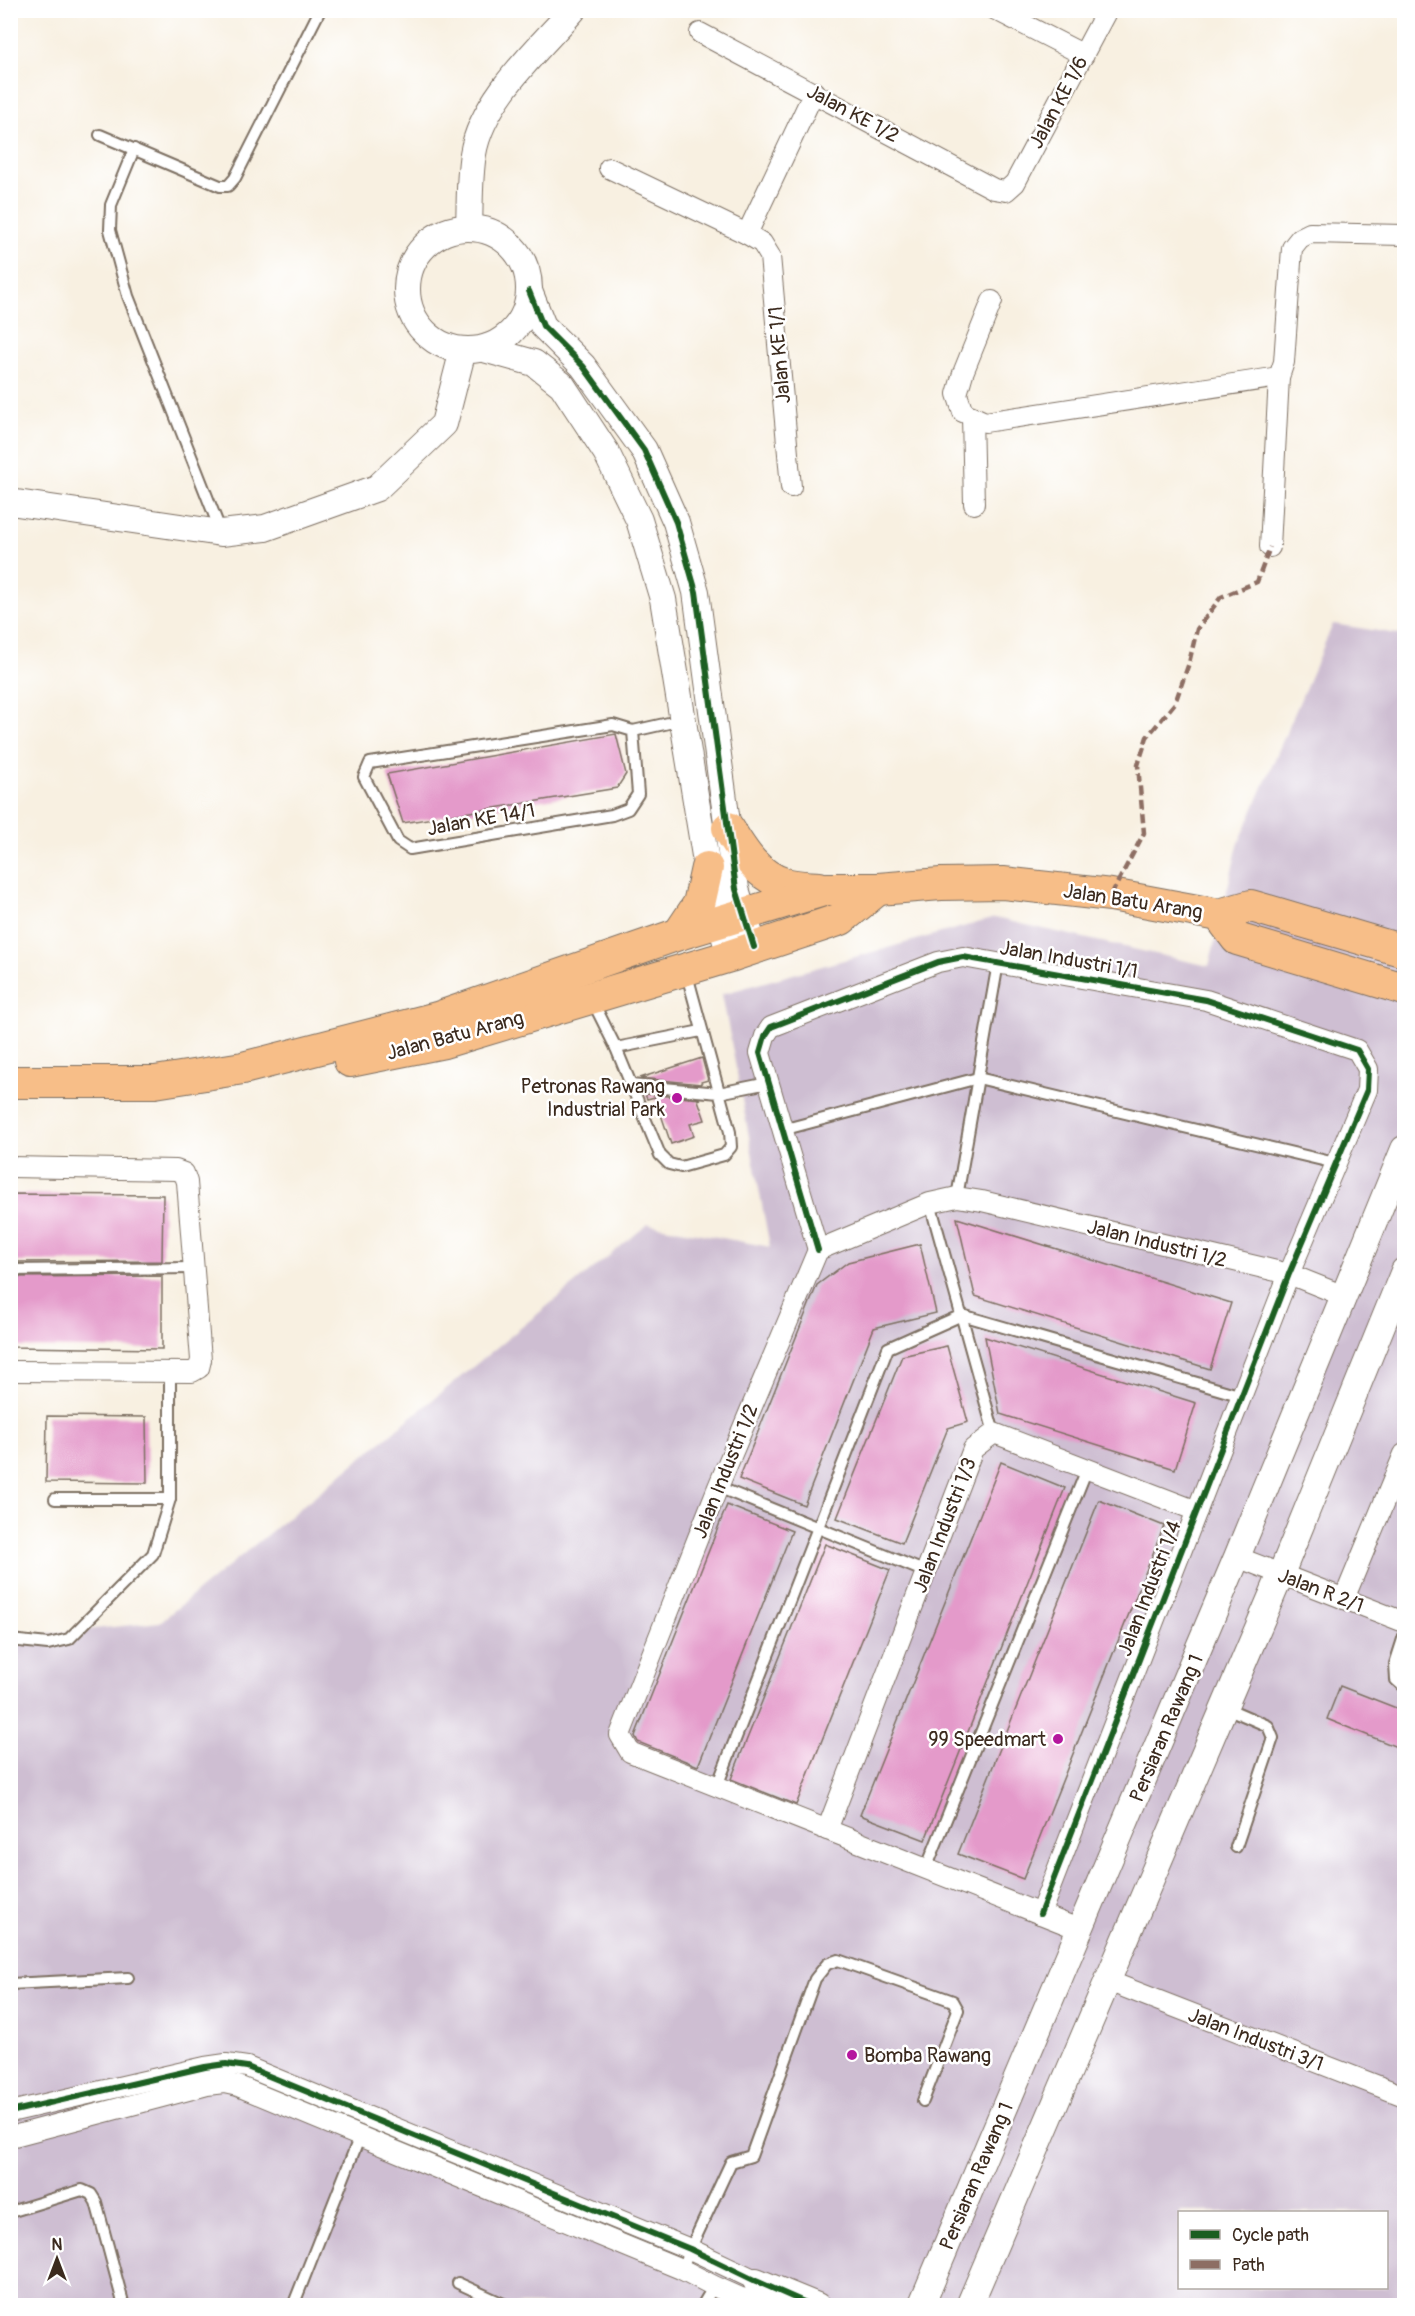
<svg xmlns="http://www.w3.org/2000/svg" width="1415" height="2316" viewBox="0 0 1415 2316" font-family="Pangolin,sans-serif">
<rect width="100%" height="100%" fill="#fff"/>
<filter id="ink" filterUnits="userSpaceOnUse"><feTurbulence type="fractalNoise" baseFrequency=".0167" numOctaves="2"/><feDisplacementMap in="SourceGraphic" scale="12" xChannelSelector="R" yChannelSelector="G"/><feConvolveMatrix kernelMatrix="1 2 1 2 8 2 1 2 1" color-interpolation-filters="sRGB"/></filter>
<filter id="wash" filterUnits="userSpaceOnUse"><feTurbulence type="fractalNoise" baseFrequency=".008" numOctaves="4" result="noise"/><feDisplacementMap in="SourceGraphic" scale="24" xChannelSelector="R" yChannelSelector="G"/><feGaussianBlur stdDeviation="1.35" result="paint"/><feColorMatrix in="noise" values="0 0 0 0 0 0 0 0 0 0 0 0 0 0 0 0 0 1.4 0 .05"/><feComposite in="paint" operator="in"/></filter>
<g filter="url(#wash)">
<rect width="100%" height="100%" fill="#f8f0e1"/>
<path fill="#cebed2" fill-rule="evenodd" d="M1333,624L1404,635V2305H11L10,1638L160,1622L648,1224L770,1247L722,994L995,918L1209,966L1238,845ZM1180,2212H1386V2288H1180Z"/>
<g id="blocks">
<g fill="#e49aca">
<polygon points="616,734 626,774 617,788 403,823 387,774"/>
<polygon points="702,1058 708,1080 701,1082 701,1084 640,1078"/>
<polygon points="645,1094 701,1099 698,1100 705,1120 690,1124 694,1136 671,1144 655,1097 647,1099"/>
<polygon points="10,1194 163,1195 162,1261 10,1262"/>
<polygon points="957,1218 1231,1303 1210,1369 975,1296"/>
<polygon points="920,1244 936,1313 874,1328 804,1505 739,1479 817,1285 848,1262"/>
<polygon points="162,1276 162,1349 10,1347 10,1277"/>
<polygon points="985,1337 1196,1403 1175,1469 1000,1414"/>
<polygon points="947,1346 968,1422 948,1428 902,1543 837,1518 902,1356"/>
<polygon points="47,1416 146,1417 147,1483 46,1482"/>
<polygon points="1001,1462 1065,1488 925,1840 860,1815"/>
<polygon points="1099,1500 1164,1526 1023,1879 958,1854"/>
<polygon points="727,1505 792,1531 698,1766 638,1742 635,1736"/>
<polygon points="825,1544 890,1570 796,1805 731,1779"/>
<polygon points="1340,1686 1404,1711 1404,1750 1327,1719"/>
</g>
</g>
</g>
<g filter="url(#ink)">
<use href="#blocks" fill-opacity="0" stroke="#7d6f62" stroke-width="1.5"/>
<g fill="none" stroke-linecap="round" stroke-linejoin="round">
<defs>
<g id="service">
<polyline points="100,135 220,186 228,186 235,178 320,10"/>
<polyline points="134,149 111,205 110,230 128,296 221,532"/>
<polyline points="633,731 638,794 628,809 612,815 410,849 398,841 364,777 370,763 613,725 633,731 682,720"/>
<polyline points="592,1000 616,1048 660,1155 669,1164 681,1167 724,1155 731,1147 730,1132 686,971"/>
<polyline points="616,1048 701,1031"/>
<polyline points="631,1085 719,1093 768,1083"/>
<polyline points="782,1130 978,1078 1335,1163"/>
<polyline points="957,1197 998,963"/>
<polyline points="930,1203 994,1433"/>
<polyline points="10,1270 194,1268"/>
<polyline points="718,1487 926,1572"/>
<polyline points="55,1499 170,1499"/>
<polyline points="1404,1636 1395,1664 1396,1680 1404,1687"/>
<polyline points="10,1640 48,1644 69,1639 153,1554 170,1499 170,1373"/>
<polyline points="1224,1707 1268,1726 1273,1738 1236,1847"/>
<polyline points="717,1786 888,1348 962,1315 1242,1396"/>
<polyline points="926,1869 1087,1469"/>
<polyline points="10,1984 128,1978"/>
<polyline points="10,2212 82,2190 91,2194 96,2202 124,2306"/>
<polyline points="681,2269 731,2162 751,2156 815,1979 827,1964 838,1960 953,2001 958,2010 923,2101"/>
<polyline points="458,2283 508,2306"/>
<polyline points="293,2306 360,2136"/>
<polyline points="702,2306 714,2286"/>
</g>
<g id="minor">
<polyline points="996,10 1084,55"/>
<polyline points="700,33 994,189 1006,191 1015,183 1107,10"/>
<polyline points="609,168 747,234 762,243 770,256 791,487"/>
<polyline points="747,234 814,92"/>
<polyline points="992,301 963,373 957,394 963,412 985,422 1279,377"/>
<polyline points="972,416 974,504"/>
<polyline points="1270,547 1279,377 1284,362 1292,248 1300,238 1310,233 1404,235"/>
<polyline points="10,1167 176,1170 184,1173 187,1182 201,1360 199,1368 192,1372 10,1371"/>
<polyline points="818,1250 760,1053 765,1036 771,1027 938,962 963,957 1206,1000 1357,1050 1368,1069 1367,1090 1289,1274 1040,1914"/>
<polyline points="1237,1557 1404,1622"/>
<polyline points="1344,1599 1404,1454"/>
<polyline points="827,1830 973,1449 994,1433 1197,1511"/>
<polyline points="1081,1930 630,1752 620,1735 718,1487 818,1250 930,1203 957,1197 982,1201 1289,1274 1344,1296"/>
<polyline points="1108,1981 1404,2096"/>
<polyline points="10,2112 205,2067 226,2064 247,2067 690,2249 768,2286"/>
<polyline points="10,2137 207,2085 224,2083 238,2086 681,2269 714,2286 759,2306"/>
</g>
<g id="tertiary">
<circle cx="468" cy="289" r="61"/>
<path d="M469,228C470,203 469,178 473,154C482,99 538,50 573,10"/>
<polyline points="529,291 543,326 583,366 644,450 676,522 696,592 736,889 754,947"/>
<polyline points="484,349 534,363 562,385 606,452 639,520 663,599 707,868 713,896 730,956"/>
<polyline points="10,502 221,533 265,528 377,488 444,424 463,350"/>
<polyline points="756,2281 817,2306"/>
<polyline points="749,2301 757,2306"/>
<polyline points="921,2306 1237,1557 1404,1149"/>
<polyline points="969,2306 1281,1574 1404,1271"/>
</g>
<g id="primary">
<path d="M728,828C742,851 757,876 785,884C795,887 808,887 819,888"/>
<polyline points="1219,915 1251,906 1404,951"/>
<polyline points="679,934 699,904 707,868"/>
<polyline points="350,1061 444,1042 730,956 841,919 878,889"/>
<polyline points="10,1082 155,1082 243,1068 437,1018 679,934 827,889 878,889 941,884 1003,883 1111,895 1219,915 1237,939 1404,989"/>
</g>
</defs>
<use href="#service" stroke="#7d6f62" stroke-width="14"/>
<use href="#minor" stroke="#7d6f62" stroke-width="22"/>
<use href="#tertiary" stroke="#7d6f62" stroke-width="28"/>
<use href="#primary" stroke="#7d6f62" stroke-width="34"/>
<use href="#service" stroke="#fff" stroke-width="10"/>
<use href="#minor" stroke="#fff" stroke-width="20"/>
<use href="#tertiary" stroke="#fff" stroke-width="26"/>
<use href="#primary" stroke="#f7be88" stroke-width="32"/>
<polyline stroke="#8d6e63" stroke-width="4.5" stroke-dasharray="9 4.5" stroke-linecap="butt" points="1111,895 1144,833 1138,765 1147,737 1175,703 1189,663 1197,629 1221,597 1257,582 1270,547"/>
<defs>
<g id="cycleway">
<polyline points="529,291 543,326 583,366 644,450 676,522 696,592 736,889 754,947"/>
<polyline points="818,1250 760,1053 765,1036 771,1027 938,962 963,957 1206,1000 1357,1050 1368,1069 1367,1090 1289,1274 1040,1914"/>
<polyline points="10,2112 205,2067 226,2064 247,2067 690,2249 756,2281 813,2306"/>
</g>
</defs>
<use href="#cycleway" stroke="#fff" stroke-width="10"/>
<use href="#cycleway" stroke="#1b5e20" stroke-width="6"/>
</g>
</g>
<g fill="#b5179e" stroke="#fff" stroke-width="2">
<circle cx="677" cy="1098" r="6"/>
<circle cx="1058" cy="1739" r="6"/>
<circle cx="852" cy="2055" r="6"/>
</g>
<g text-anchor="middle" stroke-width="5" stroke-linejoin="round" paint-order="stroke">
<g font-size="20" fill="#3b2a1e" stroke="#fff">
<text transform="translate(1058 102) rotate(-62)" y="7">Jalan KE 1/6</text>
<text transform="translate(853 113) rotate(28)" y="7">Jalan KE 1/2</text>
<text transform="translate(779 355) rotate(-95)" y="7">Jalan KE 1/1</text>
<text transform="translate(481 819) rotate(-10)" y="7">Jalan KE 14/1</text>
<text transform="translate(1133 901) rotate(9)" y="7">Jalan Batu Arang</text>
<text transform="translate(1069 959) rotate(10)" y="7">Jalan Industri 1/1</text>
<text transform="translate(455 1035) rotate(-15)" y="7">Jalan Batu Arang</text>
<text transform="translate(1157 1243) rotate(14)" y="7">Jalan Industri 1/2</text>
<text transform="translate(725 1471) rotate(-68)" y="7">Jalan Industri 1/2</text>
<text transform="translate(944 1525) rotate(-69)" y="7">Jalan Industri 1/3</text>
<text transform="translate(1149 1588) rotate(-69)" y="7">Jalan Industri 1/4</text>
<text transform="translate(1321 1590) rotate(21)" y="7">Jalan R 2/1</text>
<text transform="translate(1166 1728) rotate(-67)" y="7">Persiaran Rawang 1</text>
<text transform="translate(1256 2039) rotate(21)" y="7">Jalan Industri 3/1</text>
<text transform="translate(976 2176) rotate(-67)" y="7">Persiaran Rawang 1</text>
</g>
<g font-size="20" fill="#3b2a1e" stroke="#fff" text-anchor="end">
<text x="665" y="1093">Petronas Rawang<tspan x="665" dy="23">Industrial Park</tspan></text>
<text x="1046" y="1746">99 Speedmart</text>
<text x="864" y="2062" text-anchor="start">Bomba Rawang</text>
</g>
</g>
<rect width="1415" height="2316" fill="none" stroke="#fff" stroke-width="36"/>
<rect x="1178" y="2211" width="210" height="78" fill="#ffffff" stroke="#b1aaa5" stroke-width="1.5"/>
<rect x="1190" y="2230" width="30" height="9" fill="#1b5e20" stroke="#b1aaa5" stroke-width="1.5"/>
<text x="1232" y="2241" font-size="18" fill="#3b2a1e">Cycle path</text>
<rect x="1190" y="2260" width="30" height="9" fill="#8d6e63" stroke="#b1aaa5" stroke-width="1.5"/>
<text x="1232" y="2271" font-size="18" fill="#3b2a1e">Path</text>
<g transform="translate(57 2259)" stroke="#ffffff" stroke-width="4.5" paint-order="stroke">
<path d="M0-4.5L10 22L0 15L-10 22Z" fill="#3b2a1e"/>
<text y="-9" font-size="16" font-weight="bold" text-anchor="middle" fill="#3b2a1e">N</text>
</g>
</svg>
